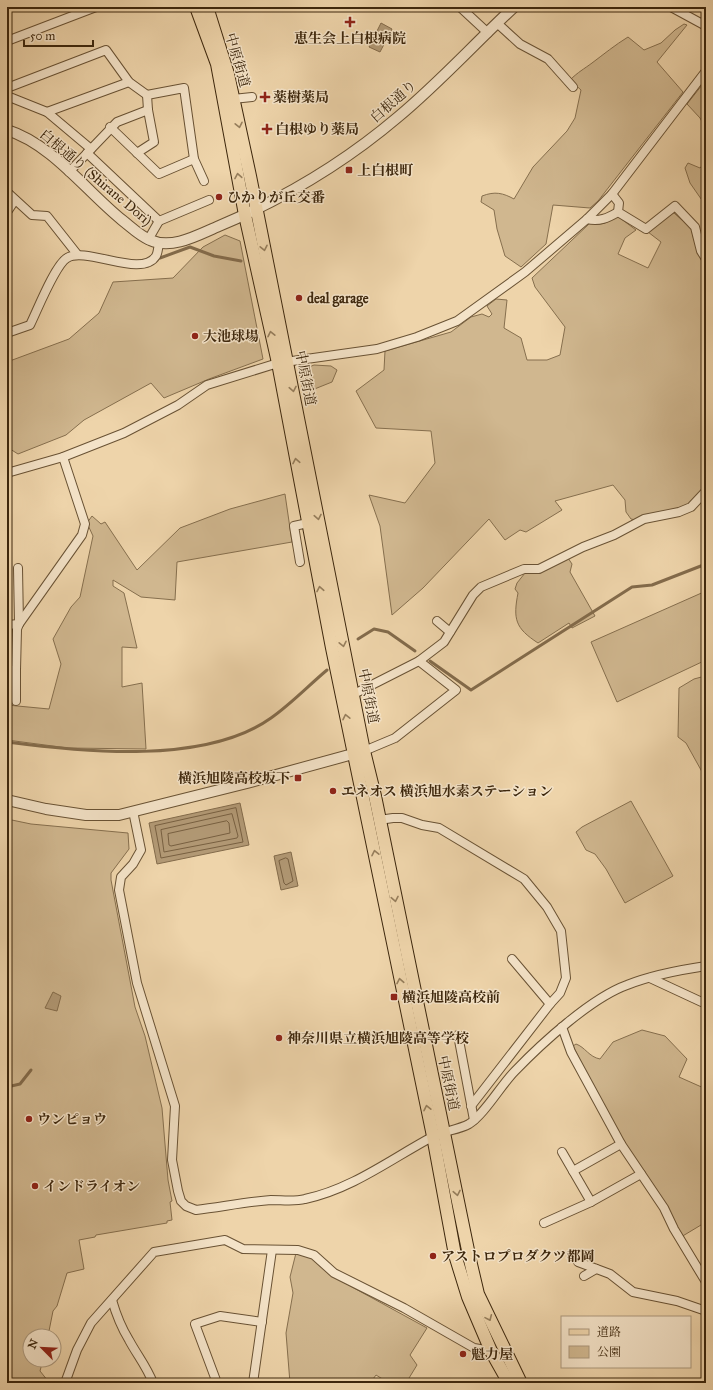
<svg xmlns="http://www.w3.org/2000/svg" width="713" height="1390" viewBox="0 0 713 1390" font-family="'IM FELL Great Primer','Noto Serif JP',serif">
<rect width="100%" height="100%" fill="#eed4aa"/>
<filter id="stains"><feTurbulence type="fractalNoise" baseFrequency=".005" numOctaves="4"/><feColorMatrix values="0 0 0 0 .2 0 0 0 0 .09 0 0 0 0 .02 0 0 0 .5 -.17"/></filter>
<radialGradient id="worn" r=".72"><stop offset=".6" stop-color="#630" stop-opacity="0"/><stop offset="1" stop-color="#630" stop-opacity=".3"/></radialGradient>
<g fill="#d0b78f" stroke="#866f4e">
<path d="M684,24L687,25L657,62L683,92L598,201L590,208L553,205L546,244L521,267L505,256L497,229L494,210L481,202L482,196C495,191 503,193 514,199L533,167L567,131L575,118L581,90L570,80C578,72 584,69 592,63C604,54 615,45 628,37L644,50L661,43L675,30Z"/>
<polygon points="706,80 706,129 700,118 687,104"/>
<polygon points="706,161 706,206 690,183 685,168 688,163 700,168"/>
<path d="M674,213L691,228L694,240L706,262V492C682,511 663,527 631,519L626,512L625,500L613,485L555,501L562,510L526,532L520,530L505,540L489,519L423,588L392,615L380,526L369,495L405,503L435,463L431,431L376,428L356,391L384,370L385,351L451,332L471,317L482,314L489,317L492,314L487,306L496,299L507,300L504,328L521,338L527,360H547L560,355L565,327L535,287L532,278L589,224C601,225 608,224 616,215L636,230L625,238L618,254L648,268L661,242L648,232L669,214Z"/>
<polygon points="225,235 240,241 263,359 209,379 164,398 151,383 84,420 66,435 18,454 7,447 7,362 69,339 99,313 113,282 173,278 203,247"/>
<polygon points="314,365 331,366 337,370 332,382 312,390 302,387 299,371"/>
<polygon points="285,494 292,542 177,562 175,600 141,597 113,580 113,586 124,593 137,648 122,647 122,687 142,683 146,749 68,748 7,740 7,705 49,709 61,664 53,639 71,607 80,597 93,536 87,523 92,516 101,524 105,522 137,570 180,528 230,509"/>
<path d="M568,558L572,564L570,572L595,616L572,628L569,623L538,643C515,628 513,619 518,593L515,589L517,583L525,573L539,571Z"/>
<polygon points="706,591 706,660 617,702 591,642"/>
<polygon points="705,676 706,679 706,779 686,743 678,737 679,688 694,679"/>
<polygon points="631,801 673,876 625,903 606,869 595,854 586,850 576,832 582,827"/>
<polygon points="7,819 31,824 128,833 129,849 111,873 111,880 135,1007 145,1036 162,1108 168,1180 172,1201 170,1202 172,1220 167,1221 167,1223 96,1235 95,1237 79,1240 84,1269 67,1273 57,1306 53,1311 48,1336 30,1336 30,1360 43,1360 40,1371 48,1381 51,1383 7,1383"/>
<path d="M642,1030L665,1036L687,1059L679,1077L706,1089V1222L681,1237L622,1143L573,1046L576,1044C585,1047 589,1057 600,1059L613,1042Z"/>
<polygon points="296,1253 315,1259 332,1276 427,1328 410,1355 417,1365 406,1383 389,1383 376,1375 370,1383 290,1383 286,1333 293,1293 290,1277"/>
</g>
<g fill="#b29975" stroke="#836b4b">
<polygon points="381,23 392,29 380,52 369,47"/>
<polygon points="240,803 249,845 157,864 149,823"/>
<polygon points="291,852 298,886 281,890 274,856"/>
<polygon points="53,992 61,996 57,1011 45,1008"/>
</g>
<g fill="none" stroke-linecap="round" stroke-linejoin="round">
<g stroke="#786041" stroke-width="1">
<polygon points="236,808 243,842 161,858 155,826"/>
<polygon points="232,814 238,836 237,838 164,852 161,830"/>
<polygon points="227,821 229,823 230,833 171,846 169,845 168,834"/>
<polygon points="286,858 288,859 293,881 286,885 284,883 279,861"/>
</g>
<g stroke="#836b4b" stroke-width="3">
<polyline points="160,258 190,247 214,256 241,261"/>
<polyline points="358,639 374,629 388,632 415,651"/>
<polyline points="430,661 471,690 632,587 652,585 706,564"/>
<path d="M7,742C83,752 205,765 271,718C291,704 308,686 327,670"/>
<polyline points="7,1087 20,1084 31,1070"/>
</g>
<defs>
<g id="minor">
<polyline points="460,7 488,33"/>
<polyline points="671,7 706,26"/>
<polyline points="497,23 520,44 548,59 573,87"/>
<polyline points="7,41 96,7"/>
<polyline points="7,88 106,50 129,82 147,95 148,110 154,142 137,153"/>
<polyline points="147,95 184,88 194,159 204,181"/>
<polyline points="7,96 47,112 91,149"/>
<polyline points="233,99 252,97"/>
<polyline points="47,112 129,82"/>
<polyline points="110,127 159,174 194,159"/>
<polyline points="87,153 159,221 209,200"/>
<polyline points="69,172 117,122 148,110"/>
<polyline points="8,193 32,215 47,216 77,254"/>
<polyline points="612,194 619,203 618,212 646,229 675,206 695,227 701,251 706,259"/>
<polyline points="7,212 15,200"/>
<path d="M587,219C599,222 608,218 618,212"/>
<polyline points="148,240 159,221"/>
<path d="M7,333L30,325C37,311 55,265 67,258C86,246 142,279 156,256C158,253 158,247 159,244"/>
<polyline points="7,473 63,457 124,433 178,405 207,385 278,363 377,349 417,337 457,321 525,272 587,219 612,194 706,71"/>
<polyline points="300,562 294,526 308,523"/>
<polyline points="437,621 450,632"/>
<polyline points="7,625 19,624 82,535 85,524 63,457"/>
<polyline points="419,661 444,642 473,595 481,587 524,569 539,569 583,547 614,535 644,519 679,512 691,507 706,491"/>
<polyline points="7,670 16,670 17,629 19,624 18,568"/>
<polyline points="16,670 16,701"/>
<polyline points="354,694 419,661 456,690 395,738 364,751"/>
<path d="M133,811L141,850L133,864L121,877L119,890L137,983L175,1106L172,1160L178,1191L181,1201L186,1206L196,1210C221,1207 246,1202 271,1200C282,1200 294,1202 305,1199C352,1189 391,1159 432,1137C443,1131 458,1130 469,1124C484,1115 501,1085 515,1071C541,1044 591,998 627,985C652,975 679,970 706,966"/>
<polyline points="379,820 393,818 402,818 422,825 439,828 524,879 547,907 561,931 566,978 560,993 550,1004"/>
<polyline points="650,978 706,1004"/>
<polyline points="562,1027 571,1052 621,1144 664,1208 674,1229 706,1282"/>
<polyline points="458,1035 474,1120"/>
<polyline points="471,1106 550,1004 512,959"/>
<polyline points="562,1152 591,1202"/>
<polyline points="573,1171 621,1144"/>
<polyline points="544,1223 591,1202 641,1174"/>
<polyline points="578,1262 610,1274 633,1292 677,1301 706,1311"/>
<polyline points="584,1276 596,1269"/>
<path d="M112,1300C116,1314 121,1327 129,1340C137,1355 147,1367 153,1383"/>
<polyline points="65,1383 77,1350 91,1323 154,1252 225,1240 243,1249 298,1250 314,1255 334,1273 404,1308 474,1348 491,1351"/>
<polyline points="217,1383 195,1324 220,1316 262,1322"/>
<polyline points="253,1383 272,1250"/>
</g>
<g id="tertiary">
<path d="M7,130C52,144 86,191 122,220C131,227 140,236 150,240C172,250 198,235 219,226C283,199 345,162 398,117C439,83 475,43 514,7"/>
<polyline points="7,800 46,809 86,815 119,815 247,783 360,752"/>
</g>
<g id="primary">
<polyline points="196,7 217,64 245,215 278,363 332,648 433,1136 455,1255 468,1297 491,1351 509,1383"/>
<polyline points="207,7 228,74 250,176 364,751 375,796 470,1260 478,1294 521,1383"/>
</g>
</defs>
<use href="#minor" stroke="#695234" stroke-width="10"/>
<use href="#tertiary" stroke="#695234" stroke-width="12"/>
<use href="#primary" stroke="#3d270d" stroke-width="14"/>
<use href="#minor" stroke="#f4e3c8" stroke-width="8"/>
<use href="#tertiary" stroke="#f4e3c8" stroke-width="10"/>
<use href="#primary" stroke="#eed4aa" stroke-width="12"/>
</g>
<defs><path id="oneway-chevron" d="M-2-3.5L2.5 0L-2 3.5" fill="none" stroke-width="1.6" stroke-linecap="round" stroke-linejoin="round"/></defs>
<g stroke="#967e5c">
<use href="#oneway-chevron" transform="translate(239 125) rotate(78)"/>
<use href="#oneway-chevron" transform="translate(238 176) rotate(-100)"/>
<use href="#oneway-chevron" transform="translate(264 248) rotate(78)"/>
<use href="#oneway-chevron" transform="translate(271 334) rotate(-102)"/>
<use href="#oneway-chevron" transform="translate(293 389) rotate(79)"/>
<use href="#oneway-chevron" transform="translate(296 461) rotate(-101)"/>
<use href="#oneway-chevron" transform="translate(318 517) rotate(79)"/>
<use href="#oneway-chevron" transform="translate(320 589) rotate(-101)"/>
<use href="#oneway-chevron" transform="translate(343 644) rotate(78)"/>
<use href="#oneway-chevron" transform="translate(346 717) rotate(-102)"/>
<use href="#oneway-chevron" transform="translate(375 853) rotate(-102)"/>
<use href="#oneway-chevron" transform="translate(395 899) rotate(79)"/>
<use href="#oneway-chevron" transform="translate(400 981) rotate(-101)"/>
<use href="#oneway-chevron" transform="translate(427 1108) rotate(-102)"/>
<use href="#oneway-chevron" transform="translate(457 1193) rotate(79)"/>
<use href="#oneway-chevron" transform="translate(489 1318) rotate(66)"/>
</g>
<g fill="#8f2418" stroke="#f4e3c8" stroke-width="1.5">
<path d="M348 16h4v4h4v4h-4v4h-4v-4h-4v-4h4z"/>
<path d="M263 91h4v4h4v4h-4v4h-4v-4h-4v-4h4z"/>
<path d="M265 123h4v4h4v4h-4v4h-4v-4h-4v-4h4z"/>
<rect x="345" y="166" width="8" height="8" rx="2"/>
<circle cx="219" cy="197" r="4"/>
<circle cx="299" cy="298" r="4"/>
<circle cx="195" cy="336" r="4"/>
<rect x="294" y="774" width="8" height="8" rx="2"/>
<circle cx="333" cy="791" r="4"/>
<rect x="390" y="993" width="8" height="8" rx="2"/>
<circle cx="279" cy="1038" r="4"/>
<circle cx="29" cy="1119" r="4"/>
<circle cx="35" cy="1186" r="4"/>
<circle cx="433" cy="1256" r="4"/>
<circle cx="463" cy="1354" r="4"/>
</g>
<g text-anchor="middle" stroke-width="3" stroke-linejoin="round" paint-order="stroke">
<g font-size="14" font-weight="bold" fill="#3d270d" stroke="#f4e3c8" text-anchor="start">
<text x="350" y="43" text-anchor="middle">恵生会上白根病院</text>
<text x="273" y="102">薬樹薬局</text>
<text x="275" y="134">白根ゆり薬局</text>
<text x="357" y="175">上白根町</text>
<text x="227" y="202">ひかりが丘交番</text>
<text x="307" y="303">deal garage</text>
<text x="203" y="341">大池球場</text>
<text x="290" y="783" text-anchor="end">横浜旭陵高校坂下</text>
<text x="341" y="796">エネオス 横浜旭水素ステーション</text>
<text x="402" y="1002">横浜旭陵高校前</text>
<text x="287" y="1043">神奈川県立横浜旭陵高等学校</text>
<text x="37" y="1124">ウンピョウ</text>
<text x="43" y="1191">インドライオン</text>
<text x="441" y="1261">アストロプロダクツ都岡</text>
<text x="471" y="1359">魁力屋</text>
</g>
<g font-size="14" fill="#3d270d" stroke="#f4e3c8">
<text transform="translate(238 60) rotate(74)" y="5">中原街道</text>
<text transform="translate(393 101) rotate(-41)" y="5">白根通り</text>
<text transform="translate(96 177) rotate(40)" y="5">白根通り (Shirane Dori)</text>
<text transform="translate(306 378) rotate(79)" y="5">中原街道</text>
<text transform="translate(369 696) rotate(79)" y="5">中原街道</text>
<text transform="translate(449 1083) rotate(78)" y="5">中原街道</text>
</g>
</g>
<rect width="713" height="1390" fill="none" stroke="#eed4aa" stroke-width="24"/>
<rect x="8" y="8" width="697" height="1374" fill="none" stroke="#3d270d" stroke-width="2"/>
<rect x="12" y="12" width="689" height="1366" fill="none" stroke="#3d270d"/>
<rect x="561" y="1316" width="130" height="52" fill="#f4e3c8" stroke="#ab987d"/>
<rect x="569" y="1329" width="20" height="6" fill="#eed4aa" stroke="#ab987d"/>
<text x="597" y="1336" font-size="12" fill="#3d270d">道路</text>
<rect x="569" y="1346" width="20" height="12" fill="#d0b78f" stroke="#ab987d"/>
<text x="597" y="1356" font-size="12" fill="#3d270d">公園</text>
<g transform="translate(42 1348) rotate(294)"><circle r="19" fill="#f4e3c8" stroke="#ab987d"/>
<path d="M0-3L7 15L0 10L-7 15Z" fill="#8f2418"/>
<text y="-6" font-size="11" font-weight="bold" text-anchor="middle" fill="#3d270d">N</text>
</g>
<path d="M24 40v6h69v-6" fill="none" stroke="#3d270d" stroke-width="2"/>
<text x="30" y="40" font-size="12" fill="#3d270d" stroke="#f4e3c8" stroke-width="3" paint-order="stroke">50 m</text>
<rect width="100%" height="100%" filter="url(#stains)"/>
<rect width="100%" height="100%" fill="url(#worn)"/>
</svg>
